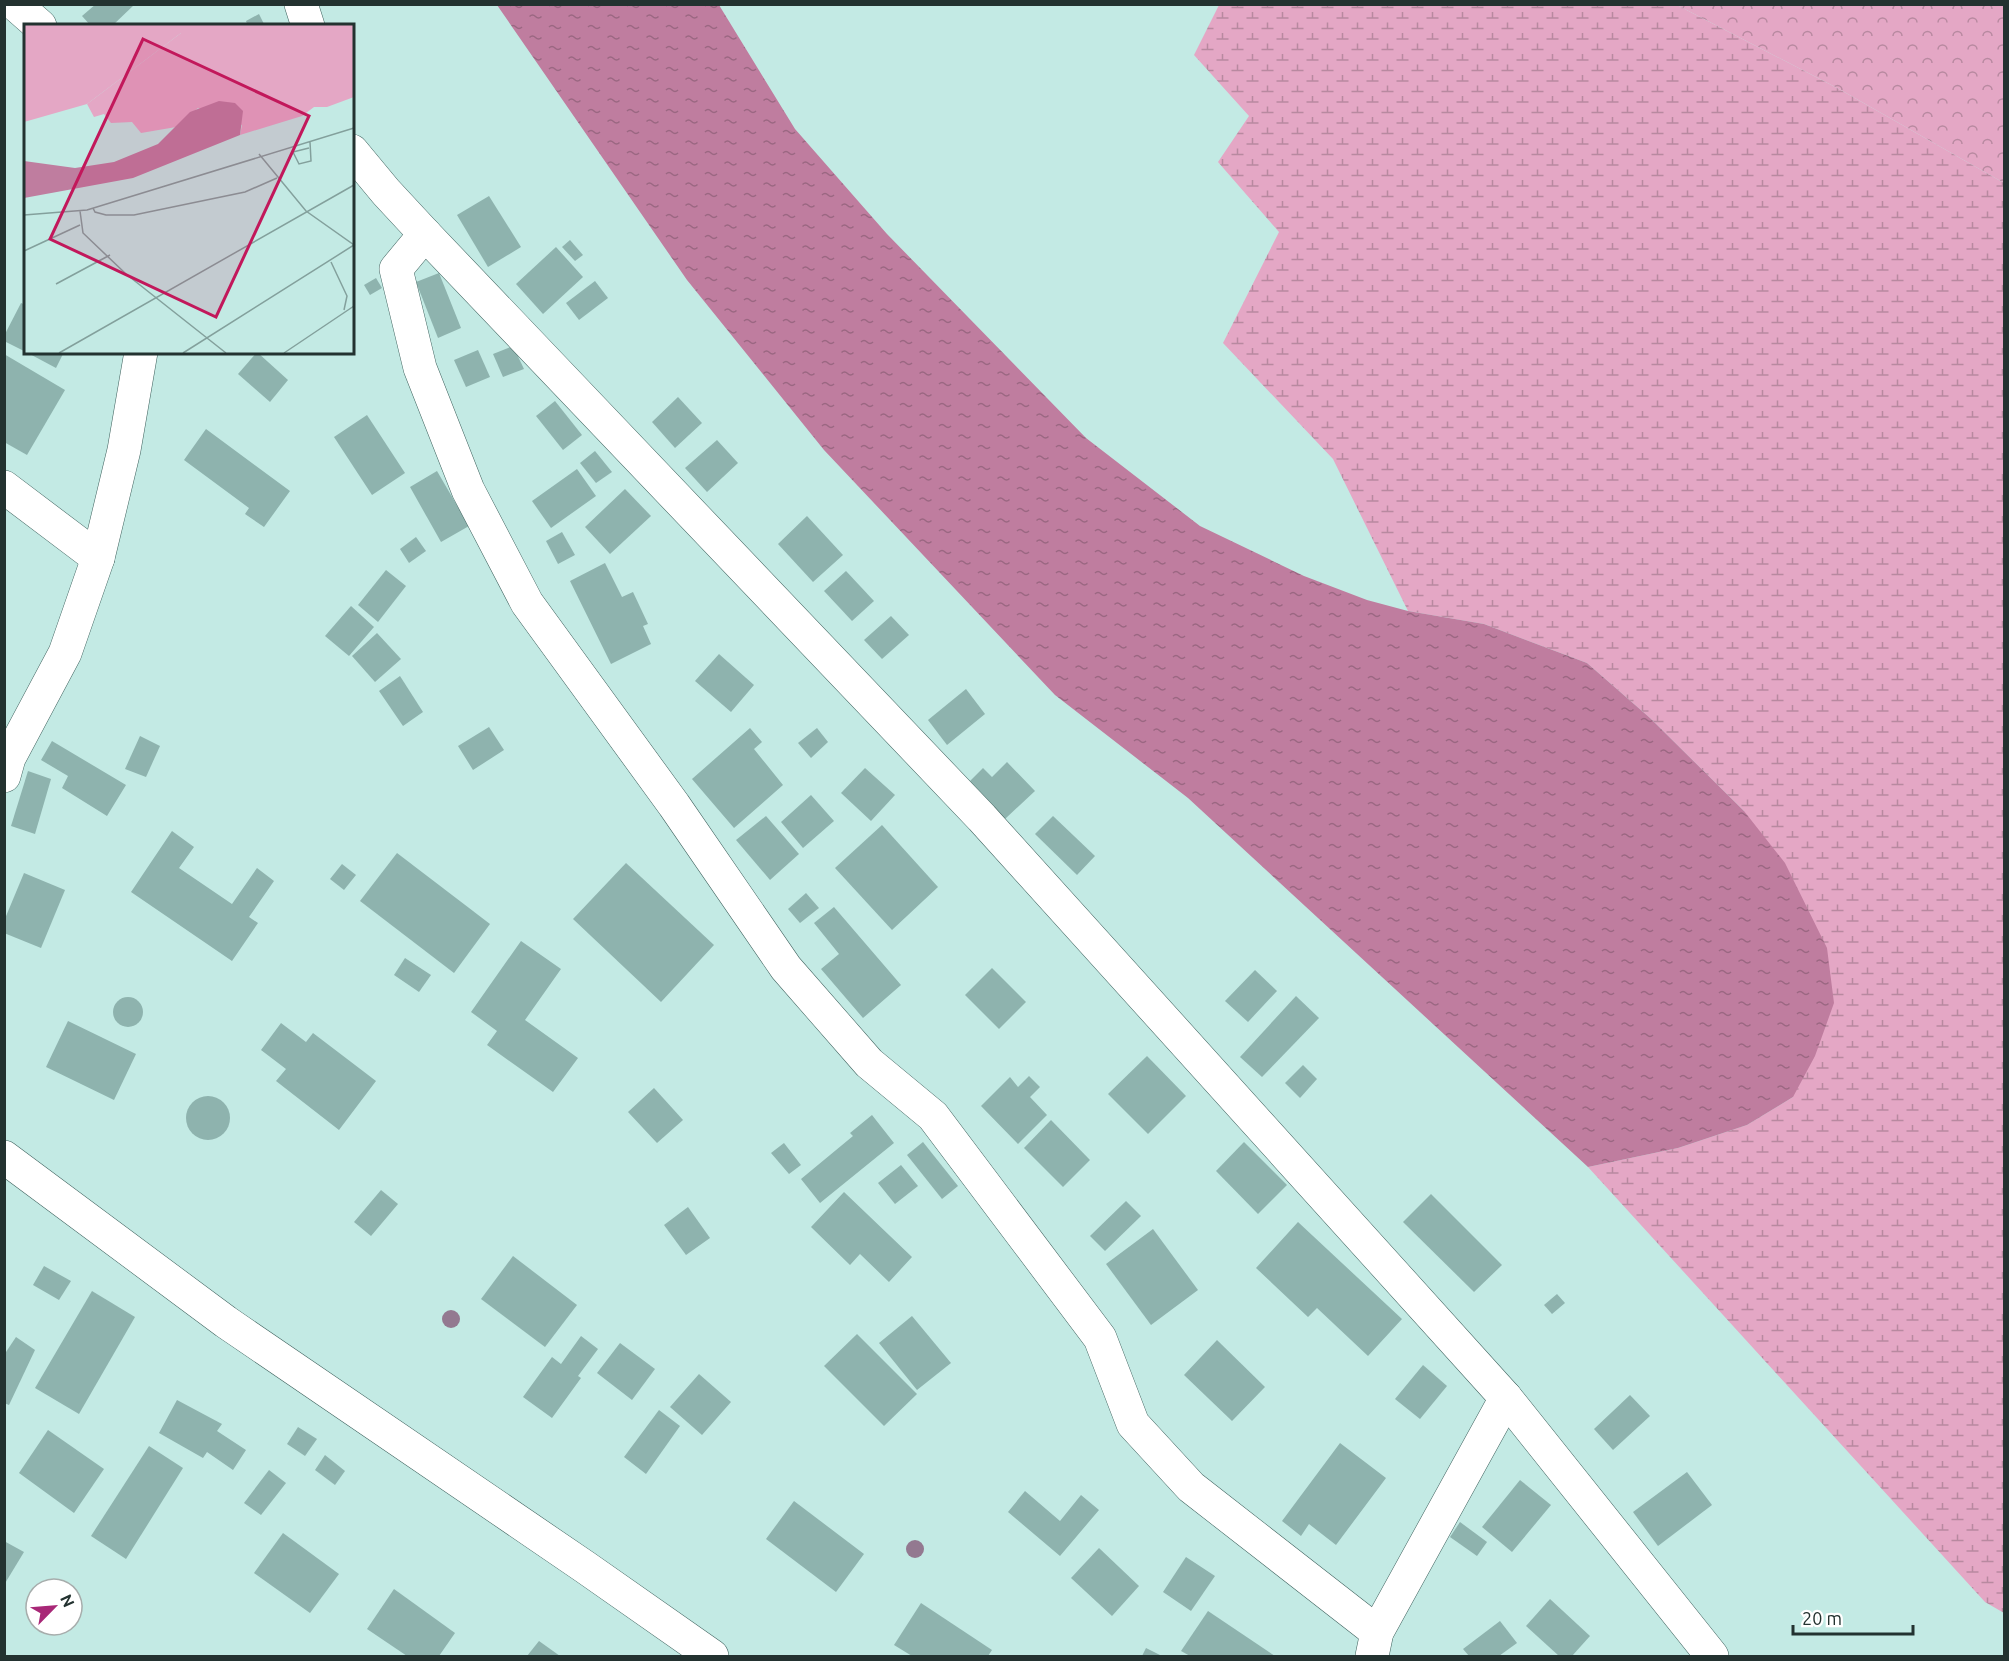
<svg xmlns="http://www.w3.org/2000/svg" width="2009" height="1661" viewBox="0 0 2009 1661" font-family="Ubuntu,sans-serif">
<defs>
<pattern id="forest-crowns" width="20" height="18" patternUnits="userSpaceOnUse" patternTransform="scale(1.5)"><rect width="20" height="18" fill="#e4a7c5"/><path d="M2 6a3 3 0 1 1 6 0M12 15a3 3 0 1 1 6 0" fill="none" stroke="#b889a0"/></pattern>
<pattern id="wetland-marsh" width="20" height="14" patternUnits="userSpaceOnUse" patternTransform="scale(1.5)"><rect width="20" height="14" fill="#e4a7c5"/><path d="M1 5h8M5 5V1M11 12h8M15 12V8" fill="none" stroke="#b889a0"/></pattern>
<pattern id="water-ripples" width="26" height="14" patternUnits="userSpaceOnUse" patternTransform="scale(1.5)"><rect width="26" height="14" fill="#bf7d9f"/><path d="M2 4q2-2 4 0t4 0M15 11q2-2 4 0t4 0" fill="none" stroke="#9b6782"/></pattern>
</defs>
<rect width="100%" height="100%" fill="#c3eae4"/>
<polygon fill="url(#forest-crowns)" points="1677,5 2004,5 2004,183 1839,89"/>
<polygon fill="url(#wetland-marsh)" points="1219,5 1677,5 1839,89 2004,183 2004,1613 1985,1602 1588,1167 1678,1148 1747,1125 1793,1097 1744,811 1650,718 1587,663 1484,624 1408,611 1333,459 1223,343 1279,232 1218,162 1249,116 1194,55"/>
<polygon fill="url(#water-ripples)" points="497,5 719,5 795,129 887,234 1086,438 1200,526 1304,576 1367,600 1408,611 1484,624 1587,663 1650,718 1744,811 1785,863 1827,948 1834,1003 1815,1056 1793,1097 1747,1125 1678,1148 1588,1167 1188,798 1055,695 824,450 687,280"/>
<g fill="#8eb3ae">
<polygon points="96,4 135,4 112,26 91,26 82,16"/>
<polygon points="259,14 265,26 248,26 246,21"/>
<polygon points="489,196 521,247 488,267 457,215"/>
<polygon points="570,240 583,255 575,261 562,247"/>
<polygon points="556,247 583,277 543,314 516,284"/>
<polygon points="439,273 461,328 438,338 416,282"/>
<polygon points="376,278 382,288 370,295 364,285"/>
<polygon points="595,281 608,298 579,320 566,303"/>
<polygon points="21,303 26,305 26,352 4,341 4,336"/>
<polygon points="513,346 524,369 503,377 493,354"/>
<polygon points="478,350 490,377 466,387 454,360"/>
<polygon points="26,352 64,352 56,368"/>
<polygon points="257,352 288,380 270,402 238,374"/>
<polygon points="4,354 65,390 27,455 4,442"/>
<polygon points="678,397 702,423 675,448 652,422"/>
<polygon points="555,401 582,435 563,450 536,416"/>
<polygon points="367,415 405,473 372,495 334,437"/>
<polygon points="206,429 290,491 264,527 245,514 249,508 184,460"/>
<polygon points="717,440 738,463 707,492 685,468"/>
<polygon points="595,451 612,472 596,483 580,463"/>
<polygon points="577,469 596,496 551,528 532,501"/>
<polygon points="437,471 469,526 441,542 410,487"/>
<polygon points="625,489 651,516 610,554 585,527"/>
<polygon points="807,516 843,555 813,582 778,544"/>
<polygon points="562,532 575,555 558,564 546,541"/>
<polygon points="416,537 426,551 409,563 400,549"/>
<polygon points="605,563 622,597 633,592 648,624 643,626 651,644 611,664 570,581"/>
<polygon points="386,570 406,586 378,622 358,605"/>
<polygon points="846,571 874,601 852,621 824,591"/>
<polygon points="351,606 374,627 349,656 325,636"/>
<polygon points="891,616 909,635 882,659 864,640"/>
<polygon points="377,633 401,659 375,682 352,656"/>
<polygon points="719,654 754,685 731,712 695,681"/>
<polygon points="400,676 423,712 403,726 379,691"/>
<polygon points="966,689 985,714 947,745 928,720"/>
<polygon points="489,727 504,750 473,770 458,746"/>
<polygon points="750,728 762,742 754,749 783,785 734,828 692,779"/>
<polygon points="817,728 828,742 811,758 798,743"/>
<polygon points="140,736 160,746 146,777 125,769"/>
<polygon points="52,741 126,785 107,816 62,788 68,776 41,760"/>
<polygon points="1007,762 1035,791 1005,819 970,781 983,768 992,777"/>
<polygon points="865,768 895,795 871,821 841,793"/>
<polygon points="28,771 51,779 35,834 11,826"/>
<polygon points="811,795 834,821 803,848 781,822"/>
<polygon points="766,816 799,854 770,880 736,840"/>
<polygon points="1053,816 1095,856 1077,875 1035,834"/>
<polygon points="882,825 938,887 892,930 835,868"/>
<polygon points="172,831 194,847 179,868 232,904 257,868 274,881 249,917 258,923 232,961 131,892"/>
<polygon points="397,853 490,924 454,973 360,901"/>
<polygon points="626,863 714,945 661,1002 573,919"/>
<polygon points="342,864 356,875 344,890 330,879"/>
<polygon points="24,873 65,890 41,948 4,933 4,921"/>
<polygon points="806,893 819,908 800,923 788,909"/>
<polygon points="834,907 901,985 863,1018 821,969 839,954 814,923"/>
<polygon points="521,941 561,969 525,1020 578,1058 553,1092 487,1045 497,1031 471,1012"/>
<polygon points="405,958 431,975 419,992 394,975"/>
<polygon points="992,968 1026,1002 999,1029 965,995"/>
<polygon points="1255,970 1277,991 1248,1022 1225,1001"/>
<polygon points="1296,996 1319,1018 1262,1077 1240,1057"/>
<circle cx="128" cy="1012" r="15"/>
<polygon points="68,1021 136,1054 114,1100 46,1067"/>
<polygon points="281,1023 306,1042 313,1033 376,1081 339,1130 276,1081 286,1069 261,1050"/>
<polygon points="1147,1056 1186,1096 1148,1134 1108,1094"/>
<polygon points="1303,1065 1317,1079 1300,1098 1285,1083"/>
<polygon points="1029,1076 1040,1087 1030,1097 1047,1115 1018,1144 981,1106 1010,1077 1018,1087"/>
<polygon points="654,1088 683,1120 657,1143 628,1112"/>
<circle cx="208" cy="1118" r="22"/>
<polygon points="872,1115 894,1143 820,1203 801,1179 853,1136 850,1133"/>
<polygon points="1051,1120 1090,1160 1063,1187 1024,1148"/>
<polygon points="923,1142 958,1186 942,1199 907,1155"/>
<polygon points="1244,1142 1287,1185 1258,1214 1216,1171"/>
<polygon points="784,1143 801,1165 789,1174 771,1153"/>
<polygon points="901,1165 918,1186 895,1204 878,1183"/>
<polygon points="381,1190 398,1204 371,1236 354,1222"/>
<polygon points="844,1192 912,1257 889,1282 860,1254 850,1265 811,1227"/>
<polygon points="1431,1194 1502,1265 1474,1292 1403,1222"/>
<polygon points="1126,1201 1141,1216 1105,1251 1090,1236"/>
<polygon points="688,1207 710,1238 686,1255 664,1225"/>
<polygon points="1298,1222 1402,1319 1368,1356 1317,1308 1308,1317 1256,1268"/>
<polygon points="1153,1229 1198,1290 1151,1325 1106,1264"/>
<polygon points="513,1256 577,1305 545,1347 481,1299"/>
<polygon points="44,1266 71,1281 59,1300 33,1285"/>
<polygon points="92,1291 135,1317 79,1414 35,1388"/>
<polygon points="1557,1294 1565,1303 1552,1314 1544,1305"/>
<polygon points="912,1316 951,1363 917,1390 879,1343"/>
<polygon points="857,1334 917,1394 884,1426 824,1366"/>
<polygon points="581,1336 598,1349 578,1376 581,1378 552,1418 523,1397 552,1357 561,1364"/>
<polygon points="16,1337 35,1350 9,1405 4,1403 4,1355"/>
<polygon points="1217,1340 1265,1387 1232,1421 1184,1375"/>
<polygon points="620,1343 655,1369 632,1400 597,1373"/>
<polygon points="1423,1365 1447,1386 1420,1419 1395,1399"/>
<polygon points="699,1374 731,1402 702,1435 670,1407"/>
<polygon points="1630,1395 1650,1416 1613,1450 1594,1429"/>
<polygon points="177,1400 222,1424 217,1431 246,1450 233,1470 207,1452 203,1458 159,1433"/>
<polygon points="659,1410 680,1426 646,1474 624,1457"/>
<polygon points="298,1427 317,1439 305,1456 287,1444"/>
<polygon points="48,1430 104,1469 74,1513 19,1473"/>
<polygon points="1340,1443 1386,1478 1336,1545 1309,1524 1301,1536 1282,1521"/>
<polygon points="149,1446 183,1468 126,1559 91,1536"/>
<polygon points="325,1455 345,1471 335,1485 315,1470"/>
<polygon points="269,1470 286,1483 261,1515 244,1503"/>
<polygon points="1687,1472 1712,1505 1658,1546 1633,1512"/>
<polygon points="1520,1480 1551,1505 1512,1552 1482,1527"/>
<polygon points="1025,1491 1060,1521 1081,1495 1099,1510 1060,1556 1008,1512"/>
<polygon points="794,1501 864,1554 836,1592 766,1539"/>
<polygon points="1460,1522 1487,1542 1477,1556 1450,1537"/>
<polygon points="283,1533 339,1574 310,1613 254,1573"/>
<polygon points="4,1541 24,1552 4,1585"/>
<polygon points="1099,1548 1139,1586 1112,1616 1071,1578"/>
<polygon points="1186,1557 1215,1576 1191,1611 1163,1592"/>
<polygon points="394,1589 455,1633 439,1656 407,1656 367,1629"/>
<polygon points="1550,1599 1590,1636 1572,1656 1559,1656 1526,1626"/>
<polygon points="921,1603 992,1650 988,1656 912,1656 894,1645"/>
<polygon points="1208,1611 1275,1656 1190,1656 1181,1651"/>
<polygon points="1500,1621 1517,1643 1499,1656 1469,1656 1463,1649"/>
<polygon points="539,1641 560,1656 527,1656"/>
<polygon points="1146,1648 1160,1655 1159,1656 1142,1656"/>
</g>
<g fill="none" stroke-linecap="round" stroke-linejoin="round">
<defs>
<g id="minor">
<polyline points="15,4 40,26"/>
<polyline points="301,4 308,26"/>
<polyline points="352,151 386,192 425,234 982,818 1506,1398 1712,1656"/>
<polyline points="425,234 396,269 420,368 468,490 527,603 674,805 786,968 869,1063 933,1116 1100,1338 1133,1424 1191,1487 1377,1632"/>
<polyline points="4,487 98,558"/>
<polyline points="4,776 9,758 65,653 98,558 124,450 141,352"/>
<polyline points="4,1157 226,1322 585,1567 712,1656"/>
<polyline points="1372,1656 1377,1632 1506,1398"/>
</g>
</defs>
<use href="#minor" stroke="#40635f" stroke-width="34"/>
<use href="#minor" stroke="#fff" stroke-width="33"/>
</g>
<g fill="#937990">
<circle cx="451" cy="1319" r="9"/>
<circle cx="915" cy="1549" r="9"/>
</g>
<g transform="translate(24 24)">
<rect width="330" height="330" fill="#c3eae4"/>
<path d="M0,1H157V9L63,80L0,98Z" fill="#e4a7c5"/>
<path d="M157,1H330V73L303,83H290L278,92L216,111L218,101L174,84L152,103L117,109L108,98L87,99L80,90L70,93L63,80L157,9Z" fill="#e4a7c5"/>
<path d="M195,77L211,79L219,87L216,111L109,154L0,174V137L51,144L90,138L134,120L166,88Z" fill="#bf7d9f"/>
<path fill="none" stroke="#83a09c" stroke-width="1.5" d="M285,124L269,128L275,140L287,137L286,118M69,184L71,188L82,191H110L221,168L253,154M56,187L59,209L102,250L202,329M0,191L63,186L330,104M0,227L56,201M307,238L323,272L320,286M32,260L86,231M35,329L330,161M159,329L330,221L282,187L235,130M260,329L330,282"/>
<path fill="#c2185b" fill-opacity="0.15" stroke="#c2185b" stroke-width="3" d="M119,15L285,92L192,293L26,215Z"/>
<rect width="330" height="330" fill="none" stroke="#233230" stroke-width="3"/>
</g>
<rect width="2009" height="1661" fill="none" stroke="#233230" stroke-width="12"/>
<g transform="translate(54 1607) rotate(65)"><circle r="28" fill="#ffffff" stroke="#a7adac" stroke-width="1.5"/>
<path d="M0-4.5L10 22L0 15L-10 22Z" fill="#a82877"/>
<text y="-9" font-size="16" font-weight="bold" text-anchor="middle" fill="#233230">N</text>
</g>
<path d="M1793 1625v9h120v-9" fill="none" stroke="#233230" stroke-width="3"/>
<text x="1802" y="1625" font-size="18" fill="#233230" stroke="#ffffff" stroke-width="4.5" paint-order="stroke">20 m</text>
</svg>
